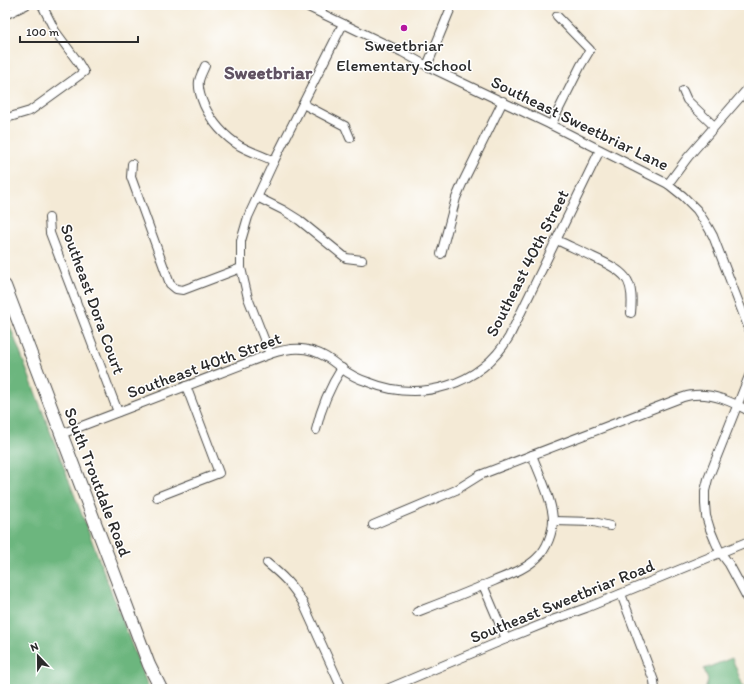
<svg xmlns="http://www.w3.org/2000/svg" width="754" height="694" viewBox="0 0 754 694" font-family="Itim,sans-serif">
<rect width="100%" height="100%" fill="#fff"/>
<filter id="ink" filterUnits="userSpaceOnUse"><feTurbulence type="fractalNoise" baseFrequency=".025" numOctaves="2"/><feDisplacementMap in="SourceGraphic" scale="8" xChannelSelector="R" yChannelSelector="G"/><feConvolveMatrix kernelMatrix="1 2 1 2 8 2 1 2 1" color-interpolation-filters="sRGB"/></filter>
<filter id="wash" filterUnits="userSpaceOnUse"><feTurbulence type="fractalNoise" baseFrequency=".012" numOctaves="4" result="noise"/><feDisplacementMap in="SourceGraphic" scale="16" xChannelSelector="R" yChannelSelector="G"/><feGaussianBlur stdDeviation="0.9" result="paint"/><feColorMatrix in="noise" values="0 0 0 0 0 0 0 0 0 0 0 0 0 0 0 0 0 1.4 0 .05"/><feComposite in="paint" operator="in"/></filter>
<g filter="url(#wash)">
<rect width="100%" height="100%" fill="#f4ead6"/>
<g fill="#6cb67e" stroke="#4c7054">
<polygon points="5,313 129,638 149,689 5,689"/>
<polygon points="732,658 744,689 705,689 708,680 704,669"/>
</g>
</g>
<g filter="url(#ink)">
<g fill="none" stroke-linecap="round" stroke-linejoin="round">
<defs>
<polyline id="lane" points="323,13 325,5"/>
<g id="street">
<polyline points="304,5 402,52 427,66 551,125 668,184 683,196 697,210 708,227 713,236 749,329"/>
<polyline points="5,15 26,5"/>
<path d="M205,66C203,71 200,76 199,81C198,88 201,98 204,105C212,122 224,136 240,146C251,152 263,156 274,161"/>
<polyline points="427,66 452,5"/>
<polyline points="683,91 687,100 714,126"/>
<polyline points="303,104 345,126 350,138"/>
<polyline points="10,117 30,111 84,72 78,62 55,31 42,5"/>
<polyline points="551,125 581,65 590,50 557,16"/>
<polyline points="132,164 131,177 170,284 176,289 183,290 241,268"/>
<polyline points="668,184 688,157 749,87"/>
<polyline points="257,197 283,210 299,220 346,258 362,260"/>
<polyline points="49,218 50,233 118,412"/>
<path d="M557,240C569,246 581,251 593,257C603,262 618,268 625,277C633,286 632,302 631,313"/>
<polyline points="441,254 456,198 462,184 503,101"/>
<polyline points="270,354 248,298 244,281 241,268 241,241 248,217 274,161 343,24"/>
<polyline points="749,376 708,479 705,491 705,504 706,516 710,529 715,541 720,552 729,564 749,601"/>
<path d="M316,430C321,408 329,388 342,368"/>
<path d="M61,434L270,354C291,347 307,346 326,357C331,360 336,364 341,368C349,374 358,379 368,382C420,403 480,386 509,337L600,150"/>
<polyline points="157,497 219,473 186,386"/>
<polyline points="553,521 594,522 610,526"/>
<path d="M373,525L456,490L480,475L678,399C683,397 689,395 694,395C713,393 732,402 749,411"/>
<path d="M267,563C283,576 292,585 303,603L342,689"/>
<polyline points="483,585 506,639"/>
<polyline points="621,594 654,681 655,689"/>
<path d="M417,612C443,602 468,592 494,581C508,575 526,569 537,558C547,549 553,532 553,519C552,500 539,473 532,455"/>
<polyline points="387,689 506,639 555,619 586,608 749,541"/>
</g>
<polyline id="secondary" points="5,286 110,562 149,665 161,689"/>
</defs>
<use href="#lane" stroke="#494845" stroke-width="6"/>
<use href="#street" stroke="#494845" stroke-width="10"/>
<use href="#secondary" stroke="#494845" stroke-width="14"/>
<use href="#lane" stroke="#fff" stroke-width="4"/>
<use href="#street" stroke="#fff" stroke-width="8"/>
<use href="#secondary" stroke="#fff" stroke-width="12"/>
</g>
</g>
<circle fill="#b5179e" stroke="#fff" stroke-width="1.5" cx="404" cy="28" r="4"/>
<g text-anchor="middle" stroke-width="3" stroke-linejoin="round" paint-order="stroke">
<g font-size="17" fill="#2b2b2b" stroke="#fff">
<text x="404" y="51">Sweetbriar<tspan x="404" dy="20">Elementary School</tspan></text>
</g>
<g font-size="17" fill="#2b2b2b" stroke="#fff">
<text transform="translate(580 123) rotate(26)" y="6">Southeast Sweetbriar Lane</text>
<text transform="translate(527 263) rotate(-63)" y="6">Southeast 40th Street</text>
<text transform="translate(93 299) rotate(70)" y="6">Southeast Dora Court</text>
<text transform="translate(204 365) rotate(-20)" y="6">Southeast 40th Street</text>
<text transform="translate(98 482) rotate(69)" y="6">South Troutdale Road</text>
<text transform="translate(562 601) rotate(-22)" y="6">Southeast Sweetbriar Road</text>
</g>
<g font-size="19" font-weight="bold" fill="#615363" stroke="#fff">
<text x="268" y="79">Sweetbriar</text>
</g>
</g>
<rect width="754" height="694" fill="none" stroke="#fff" stroke-width="20"/>
<g transform="translate(38 656) rotate(338)" stroke="#ffffff" stroke-width="3" paint-order="stroke">
<path d="M0-3L7 15L0 10L-7 15Z" fill="#2b2b2b"/>
<text y="-6" font-size="11" font-weight="bold" text-anchor="middle" fill="#2b2b2b">N</text>
</g>
<path d="M20 36v6h118v-6" fill="none" stroke="#2b2b2b" stroke-width="2"/>
<text x="26" y="36" font-size="12" fill="#2b2b2b" stroke="#ffffff" stroke-width="3" paint-order="stroke">100 m</text>
</svg>
